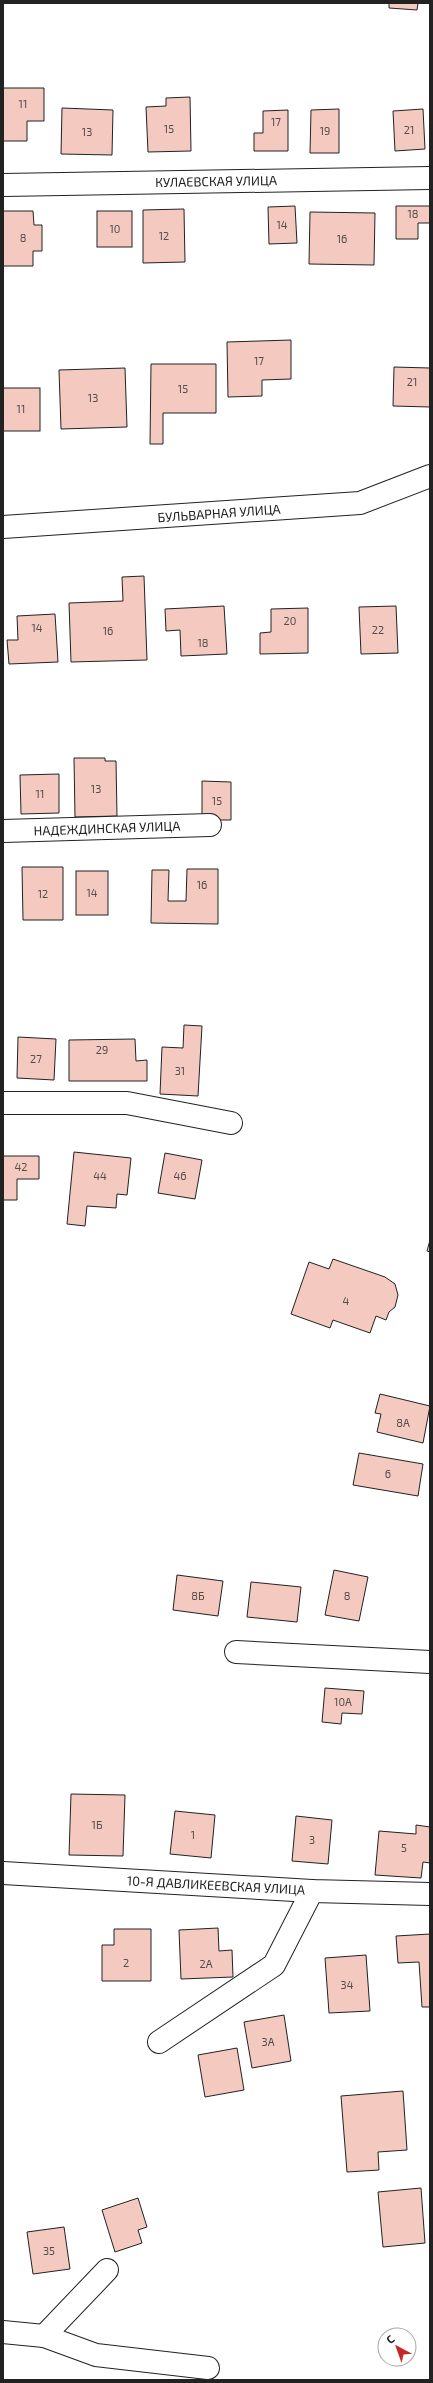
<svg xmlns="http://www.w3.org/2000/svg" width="433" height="2383" viewBox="0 0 433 2383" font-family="'Exo 2',sans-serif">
<rect width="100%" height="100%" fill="#fff"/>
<g fill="#f3c9c0" stroke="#222">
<polygon points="389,3 418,3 417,10 389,8"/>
<polygon points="3,88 44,88 44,121 27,121 27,141 3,141"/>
<polygon points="190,97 191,151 148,152 146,107 166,106 166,98"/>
<polygon points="62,108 113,110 112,155 61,154"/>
<polygon points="339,109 339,153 310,153 311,110"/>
<polygon points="423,109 425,149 395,151 393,111"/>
<polygon points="288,110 288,151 254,151 254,133 263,133 263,111"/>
<polygon points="295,206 297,243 269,244 268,207"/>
<polygon points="396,206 430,206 430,223 418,223 418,239 396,239"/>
<polygon points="184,209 185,262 143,263 143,210"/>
<polygon points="3,211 33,211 34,225 42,225 42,251 33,251 33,266 3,266"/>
<rect x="97" y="211" width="35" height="36"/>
<polygon points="310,212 375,213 374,265 309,264"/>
<polygon points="291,340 291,379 262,380 262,396 228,397 227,342"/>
<polygon points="151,364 216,364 216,413 163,413 163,444 150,444"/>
<polygon points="394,367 430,368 430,407 393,406"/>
<polygon points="125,368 127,427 61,429 59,370"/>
<rect x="3" y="388" width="37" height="43"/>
<polygon points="144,576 147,660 71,662 69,603 123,601 122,577"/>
<polygon points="224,606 227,654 181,656 180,630 166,631 165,609"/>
<polygon points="396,606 398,653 361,654 359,607"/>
<polygon points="308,608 308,653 260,654 260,633 271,632 271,609"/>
<polygon points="55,614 58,662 9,664 7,640 18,640 17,616"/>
<polygon points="74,758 105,758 105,761 116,761 117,816 75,817"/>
<polygon points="59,774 59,813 21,814 20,775"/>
<polygon points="202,781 231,782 231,820 202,820"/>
<polygon points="22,867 63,867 63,920 23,920"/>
<polygon points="187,869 218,869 218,924 151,923 152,870 169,870 168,901 186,901"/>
<rect x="76" y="871" width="32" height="44"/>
<polygon points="184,1025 202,1026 198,1096 160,1094 162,1047 183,1048"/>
<polygon points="18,1037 56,1039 54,1080 17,1078"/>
<polygon points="135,1039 136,1061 147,1060 147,1081 69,1081 69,1040"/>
<polygon points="74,1152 131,1158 127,1195 117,1194 116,1208 87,1206 85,1226 67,1224"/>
<polygon points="165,1153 202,1160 195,1199 158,1193"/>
<polygon points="3,1156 39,1156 39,1179 17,1179 17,1200 3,1200"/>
<polygon points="430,1240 430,1252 427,1251"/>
<polygon points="333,1259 385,1277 395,1284 398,1295 395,1307 389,1312 386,1320 376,1316 370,1333 333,1320 330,1328 291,1314 309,1262 329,1269"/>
<polygon points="380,1394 430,1406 423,1443 377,1432 381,1414 375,1413"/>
<polygon points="359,1453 423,1464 418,1496 353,1485"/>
<polygon points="334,1570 368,1577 359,1621 325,1615"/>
<polygon points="177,1575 223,1581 218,1616 173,1610"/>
<polygon points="251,1582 301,1587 297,1622 247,1617"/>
<polygon points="325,1688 364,1691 362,1714 342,1713 341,1724 322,1722"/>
<polygon points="71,1794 125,1795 123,1856 69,1855"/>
<polygon points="175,1811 215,1815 211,1858 170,1854"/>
<polygon points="296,1816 332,1820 328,1864 292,1861"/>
<polygon points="416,1825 430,1827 430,1863 423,1862 421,1878 375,1875 379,1831 416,1834"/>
<polygon points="218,1928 219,1951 232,1950 233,1977 181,1979 179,1930"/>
<polygon points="114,1929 151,1929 151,1981 102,1981 102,1945 114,1945"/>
<polygon points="430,1934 430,2007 422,2007 419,1962 398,1963 396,1936"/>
<polygon points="366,1955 370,2011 329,2013 325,1958"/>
<polygon points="284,2015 291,2061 252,2068 244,2022"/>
<polygon points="237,2048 244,2090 205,2097 198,2055"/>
<polygon points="403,2091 407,2150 378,2152 379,2170 347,2172 341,2096"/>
<polygon points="421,2188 425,2243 383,2247 378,2192"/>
<polygon points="138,2198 147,2227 138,2230 142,2243 115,2252 102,2210"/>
<polygon points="64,2227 70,2269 33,2274 27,2232"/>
</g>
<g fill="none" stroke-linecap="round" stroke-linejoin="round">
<defs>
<g id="minor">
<polyline points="3,185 430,178"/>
<polyline points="3,527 360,503 430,476"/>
<polyline points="3,831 210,825"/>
<polyline points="3,1103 127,1103 231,1123"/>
<polyline points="236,1652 430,1662"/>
<polyline points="3,1873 312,1891 430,1894"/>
<polyline points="159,2042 274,1965 312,1891"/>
<polyline points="107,2270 44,2336 96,2355 208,2368"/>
<polyline points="3,2332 44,2336"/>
</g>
</defs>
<use href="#minor" stroke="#222" stroke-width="24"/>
<use href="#minor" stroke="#fff" stroke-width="22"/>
</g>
<g text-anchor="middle" stroke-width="3" stroke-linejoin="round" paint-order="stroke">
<g font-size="11" fill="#564c4a">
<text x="23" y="108">11</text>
<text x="276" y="126">17</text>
<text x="169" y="133">15</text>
<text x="409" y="134">21</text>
<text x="325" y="135">19</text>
<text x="87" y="136">13</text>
<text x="413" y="218">18</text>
<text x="282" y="229">14</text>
<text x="115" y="233">10</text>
<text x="164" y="240">12</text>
<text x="23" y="242">8</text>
<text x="342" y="243">16</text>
<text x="259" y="365">17</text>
<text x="412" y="386">21</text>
<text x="183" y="393">15</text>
<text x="93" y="402">13</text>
<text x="21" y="413">11</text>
<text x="290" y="625">20</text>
<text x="37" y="632">14</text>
<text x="378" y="634">22</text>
<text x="108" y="635">16</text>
<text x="203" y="647">18</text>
<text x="96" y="793">13</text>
<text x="40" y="798">11</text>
<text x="217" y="805">15</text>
<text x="202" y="889">16</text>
<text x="92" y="897">14</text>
<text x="43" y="898">12</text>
<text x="102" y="1054">29</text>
<text x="36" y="1063">27</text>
<text x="180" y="1075">31</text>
<text x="21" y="1171">42</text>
<text x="100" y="1180">44</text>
<text x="180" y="1180">46</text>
<text x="346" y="1305">4</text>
<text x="403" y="1427">8А</text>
<text x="388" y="1478">6</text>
<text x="198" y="1600">8Б</text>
<text x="347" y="1600">8</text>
<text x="343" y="1706">10А</text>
<text x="97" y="1829">1Б</text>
<text x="193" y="1839">1</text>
<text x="312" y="1844">3</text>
<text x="404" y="1852">5</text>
<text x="126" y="1967">2</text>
<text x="206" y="1968">2А</text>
<text x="347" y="1989">34</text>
<text x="268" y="2046">3А</text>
<text x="49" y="2255">35</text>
</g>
<g font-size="13" fill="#222" stroke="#fff">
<text transform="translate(216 181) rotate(-1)" y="5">КУЛАЕВСКАЯ УЛИЦА</text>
<text transform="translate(219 513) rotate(-4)" y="5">БУЛЬВАРНАЯ УЛИЦА</text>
<text transform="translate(107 828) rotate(-2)" y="5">НАДЕЖДИНСКАЯ УЛИЦА</text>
<text transform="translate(216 1885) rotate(3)" y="5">10-Я ДАВЛИКЕЕВСКАЯ УЛИЦА</text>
</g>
</g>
<rect width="433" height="2383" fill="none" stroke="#222222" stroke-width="8"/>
<g transform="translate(397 2347) rotate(319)"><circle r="19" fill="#ffffff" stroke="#a7a7a7"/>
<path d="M0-3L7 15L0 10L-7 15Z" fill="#c62828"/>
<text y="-6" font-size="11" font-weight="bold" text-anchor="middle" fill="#222222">С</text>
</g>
</svg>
